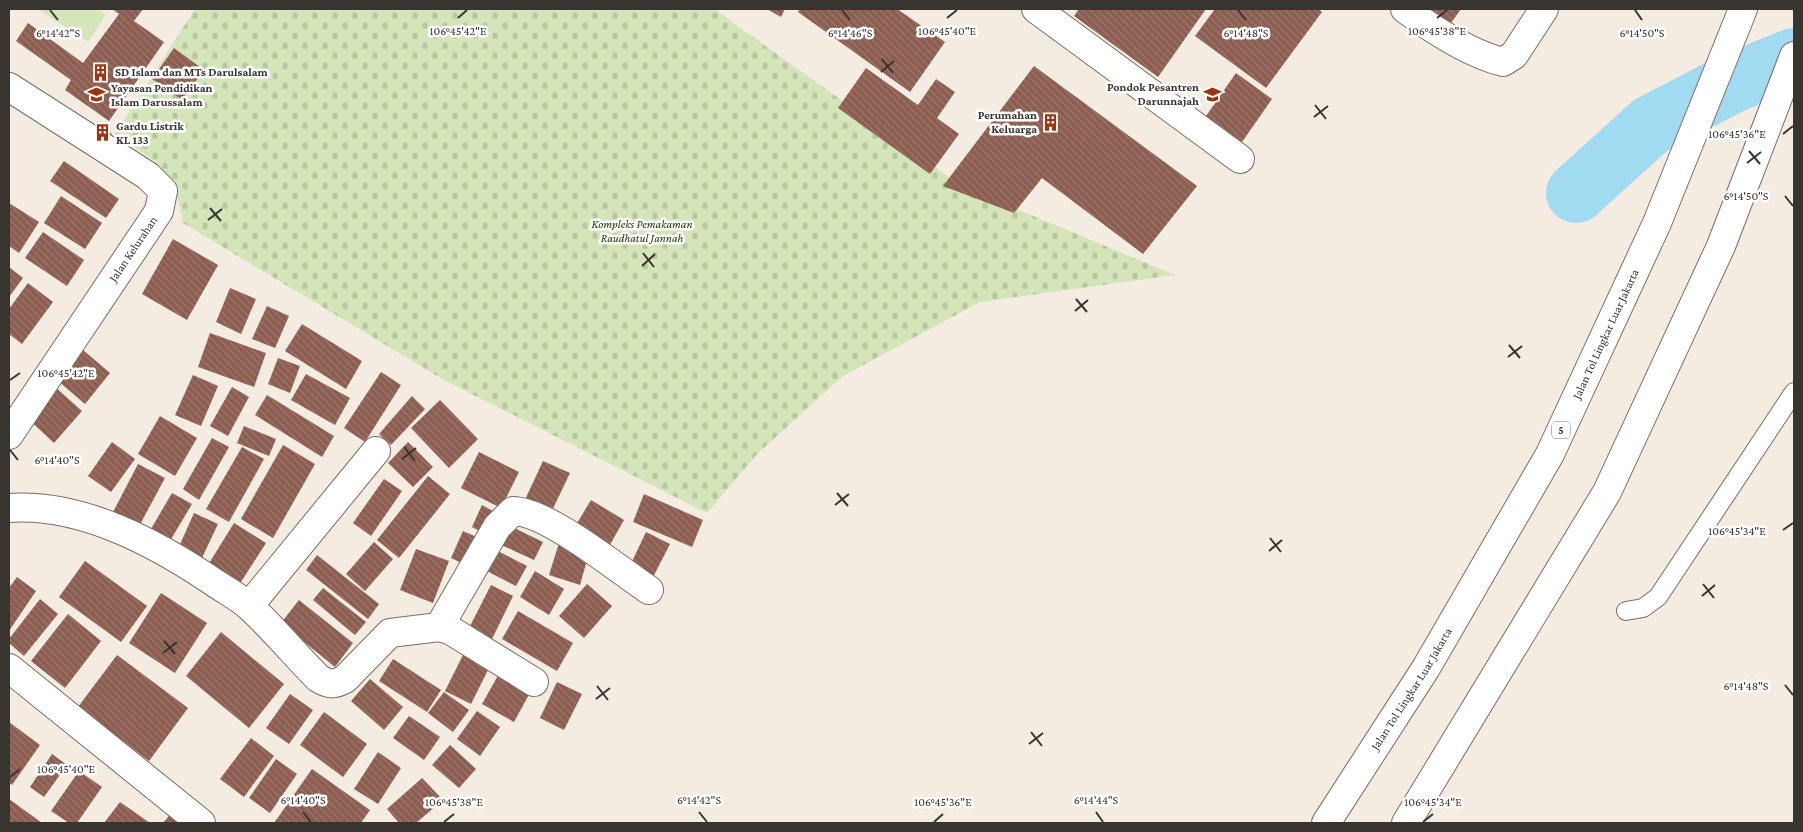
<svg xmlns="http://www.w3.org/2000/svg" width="1803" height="832" viewBox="0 0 1803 832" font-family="'Crimson Pro',serif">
<defs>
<pattern id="cemetery-stones" width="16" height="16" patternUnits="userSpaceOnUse" patternTransform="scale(1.25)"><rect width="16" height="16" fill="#d4e5ba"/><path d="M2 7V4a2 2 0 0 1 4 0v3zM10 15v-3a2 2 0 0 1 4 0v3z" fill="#b7c5a0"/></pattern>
<pattern id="building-back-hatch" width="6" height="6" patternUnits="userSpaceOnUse" patternTransform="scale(1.25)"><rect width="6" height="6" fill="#8d5e50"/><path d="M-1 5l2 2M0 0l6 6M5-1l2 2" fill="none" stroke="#9a776c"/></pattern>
</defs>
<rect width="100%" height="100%" fill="#f4ebe1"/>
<polygon fill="#d4e5ba" points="38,9 97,9 106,15 88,42"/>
<polygon fill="url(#cemetery-stones)" points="195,9 714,9 961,186 1175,275 980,302 843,376 758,453 707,513 444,380 183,223 175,185 156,162 115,134"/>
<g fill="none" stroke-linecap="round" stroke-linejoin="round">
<polyline stroke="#a1dbf1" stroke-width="60" points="1576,193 1651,125 1732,83 1794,58"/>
</g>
<g fill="url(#building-back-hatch)">
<polygon points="112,9 143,9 134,21 164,42 109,121 65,90 71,80 16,41 28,23 83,63 119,14"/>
<polygon points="767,9 785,9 781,17"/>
<polygon points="800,9 897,9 945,42 910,92 798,12"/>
<polygon points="1079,9 1206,9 1158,77 1074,16"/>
<polygon points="1215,9 1318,9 1322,12 1266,88 1195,36"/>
<polygon points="1418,9 1461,9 1446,30"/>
<polygon points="174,48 204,70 182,100 152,79"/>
<polygon points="1034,66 1197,186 1143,254 1042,178 1014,213 943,186"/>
<polygon points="866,68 918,105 936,79 955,92 937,118 959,134 930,174 838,108"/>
<polygon points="1236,73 1272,99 1242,142 1206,116"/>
<polygon points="99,123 112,134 105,142 92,132"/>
<polygon points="64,161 119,199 106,218 50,181"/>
<polygon points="61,196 102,223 85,249 44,223"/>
<polygon points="9,203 39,222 19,253 9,246"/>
<polygon points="43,232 84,260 67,286 25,258"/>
<polygon points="173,239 218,265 187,320 142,294"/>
<polygon points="9,267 23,278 9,297"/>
<polygon points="28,283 53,302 22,344 9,334 9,309"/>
<polygon points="230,288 256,299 241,334 216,322"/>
<polygon points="267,306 289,316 275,348 252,339"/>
<polygon points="302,324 362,361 346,389 285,351"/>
<polygon points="210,333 266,353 254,387 198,367"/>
<polygon points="83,350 110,373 85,404 57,380"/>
<polygon points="278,358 300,366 290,393 268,384"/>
<polygon points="381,372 401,385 365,442 344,428"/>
<polygon points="306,374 350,398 335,425 291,400"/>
<polygon points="193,375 218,386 201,426 175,415"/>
<polygon points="55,387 82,411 54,443 27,418"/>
<polygon points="232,387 249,397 228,436 210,426"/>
<polygon points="267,395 334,436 322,457 255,415"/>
<polygon points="412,396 425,409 391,445 379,434"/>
<polygon points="440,400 478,439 449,468 411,428"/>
<polygon points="160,416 197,438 175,476 138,454"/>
<polygon points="244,426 276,439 269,456 237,443"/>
<polygon points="212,438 229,447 199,500 183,489"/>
<polygon points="112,442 135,459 111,492 88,476"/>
<polygon points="408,442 433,467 413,487 388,463"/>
<polygon points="283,445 315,464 273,538 241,519"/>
<polygon points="242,447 264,459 229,522 206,509"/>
<polygon points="479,452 519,472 501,508 461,488"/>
<polygon points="543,461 570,473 549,517 523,504"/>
<polygon points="138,464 165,478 137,530 111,516"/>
<polygon points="428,476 450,494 399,558 377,540"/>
<polygon points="384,479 402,491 371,536 353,523"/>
<polygon points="172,493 192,504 167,546 148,534"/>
<polygon points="644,494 703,520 692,547 633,522"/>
<polygon points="591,500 624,520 607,550 573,530"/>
<polygon points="482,505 500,515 489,536 472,527"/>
<polygon points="194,513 218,524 201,560 178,549"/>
<polygon points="234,523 266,543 239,585 208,565"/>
<polygon points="508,525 543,542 534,560 499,544"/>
<polygon points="463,531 481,539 468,566 451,558"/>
<polygon points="646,532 670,544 650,583 627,572"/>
<polygon points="374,542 393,559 365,591 346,574"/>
<polygon points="559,543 589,553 580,585 549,575"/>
<polygon points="490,547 527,566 516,586 479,567"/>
<polygon points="416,549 449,561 433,603 400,590"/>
<polygon points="317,555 379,604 368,619 306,570"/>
<polygon points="85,561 147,606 121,642 59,597"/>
<polygon points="535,571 564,589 549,615 520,597"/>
<polygon points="17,577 36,591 9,631 9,588"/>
<polygon points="587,584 612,606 584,638 559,616"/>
<polygon points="491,585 513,596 492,639 469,628"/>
<polygon points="323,588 366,622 355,635 313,600"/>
<polygon points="161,593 207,623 175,673 129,643"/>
<polygon points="40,599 58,614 24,656 9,643 9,639"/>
<polygon points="299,600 353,643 335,667 281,623"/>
<polygon points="518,611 573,643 557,671 502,639"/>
<polygon points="68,614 101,641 65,688 31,661"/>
<polygon points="221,632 284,684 249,728 186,676"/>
<polygon points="466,649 492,662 471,704 445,691"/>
<polygon points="117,655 188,708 149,761 78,707"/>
<polygon points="393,659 441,690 427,712 379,681"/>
<polygon points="500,672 532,689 514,722 482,704"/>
<polygon points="370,679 403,707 384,730 351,701"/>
<polygon points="557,682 582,694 564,730 540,718"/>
<polygon points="444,692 469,710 453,732 428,713"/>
<polygon points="290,694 313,710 289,744 266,728"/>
<polygon points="477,711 500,727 480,756 457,739"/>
<polygon points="324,712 367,744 343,777 300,745"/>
<polygon points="409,716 440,737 424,760 393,738"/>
<polygon points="9,722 40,745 12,785 9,783"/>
<polygon points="251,738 274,756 244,797 220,779"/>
<polygon points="450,745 476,769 459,788 432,765"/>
<polygon points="378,752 401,768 378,804 354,789"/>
<polygon points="52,754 67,765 44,797 30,787"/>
<polygon points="276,759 297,774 270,813 249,798"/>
<polygon points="312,769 370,810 361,823 274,823"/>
<polygon points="79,771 102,787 77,823 69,823 51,811"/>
<polygon points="422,778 443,800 416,823 399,823 387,809"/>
<polygon points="9,799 16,804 42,823 9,823"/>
<polygon points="120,802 150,823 104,823"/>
<polygon points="173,811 190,823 163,823"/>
</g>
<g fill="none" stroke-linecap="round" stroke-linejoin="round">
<defs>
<polyline id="lane" points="1626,611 1643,608 1658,597 1794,392"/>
<g id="street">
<polyline points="1036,9 1240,159"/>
<path d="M1405,9C1432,29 1470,54 1503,62L1514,55L1544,9"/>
<polyline points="9,87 148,176 163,191 159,211 9,435"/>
<path d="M9,508C82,503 156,543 215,583C227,591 240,598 250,607C274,629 295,655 318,678C329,685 334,685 345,679L390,633L439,627L450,630L534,682"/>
<polyline points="249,606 376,451"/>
<path d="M439,627L497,527L513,511C547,511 619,570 649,590"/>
<polyline points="9,668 201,823"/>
</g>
<g id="highway">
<path id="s1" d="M1326,823L1426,668L1550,454L1657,223L1743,9"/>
<polyline points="1406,823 1607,492 1721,246 1794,56"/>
</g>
</defs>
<use href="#lane" stroke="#776f67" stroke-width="20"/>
<use href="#street" stroke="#776f67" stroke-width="30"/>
<use href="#highway" stroke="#776f67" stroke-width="30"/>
<use href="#lane" stroke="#fff" stroke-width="18"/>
<use href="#street" stroke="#fff" stroke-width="28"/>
<use href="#highway" stroke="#fff" stroke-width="28"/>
</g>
<path fill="none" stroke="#383531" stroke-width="2" d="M50,10L58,20M842,10L850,20M1238,10L1246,20M1635,10L1642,20M458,18L467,10M947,18L957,10M1437,18L1447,10M882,59L893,73M881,72L894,61M1315,105L1326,119M1314,117L1328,106M1783,134L1793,126M1749,151L1760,164M1747,163L1761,152M1785,196L1793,206M210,208L221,221M208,220L222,209M643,253L654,267M642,266L655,254M1076,299L1087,312M1075,311L1088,300M1509,345L1520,358M1508,357L1522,346M10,380L20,373M404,447L415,461M10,450L18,460M402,459L416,448M837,493L848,506M835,505L849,494M1783,530L1793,523M1270,538L1281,552M1269,551L1282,540M1703,584L1714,598M1702,596L1715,585M164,641L175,654M163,653L177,642M1785,685L1793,695M597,686L608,700M596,699L610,688M1031,732L1042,746M1029,744L1043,733M10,777L20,769M303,812L311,822M699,812L707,822M1096,812L1103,822M444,822L454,814M934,822L943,814M1423,822L1433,814"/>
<defs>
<symbol id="building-bare" viewBox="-9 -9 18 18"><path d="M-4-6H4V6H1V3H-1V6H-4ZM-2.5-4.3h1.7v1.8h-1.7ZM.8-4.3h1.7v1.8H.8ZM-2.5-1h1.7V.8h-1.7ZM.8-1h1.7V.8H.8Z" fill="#9c360e" stroke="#fff" stroke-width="2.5" paint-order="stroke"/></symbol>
<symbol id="school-bare" viewBox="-9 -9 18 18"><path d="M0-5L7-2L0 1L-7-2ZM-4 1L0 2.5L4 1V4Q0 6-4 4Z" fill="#9c360e" stroke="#fff" stroke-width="2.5" paint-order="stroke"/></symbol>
</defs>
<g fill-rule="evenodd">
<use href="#building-bare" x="88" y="60" width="25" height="25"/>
<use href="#school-bare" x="1200" y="82" width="25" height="25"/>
<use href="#school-bare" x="84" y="82" width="25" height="25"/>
<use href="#building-bare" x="1038" y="110" width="25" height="25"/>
<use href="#building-bare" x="90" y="120" width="25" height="25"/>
</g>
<g text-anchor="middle" stroke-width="5" stroke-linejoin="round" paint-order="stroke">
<rect fill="#fff" stroke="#74726f" stroke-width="1" x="1552" y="421.5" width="18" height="17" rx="4"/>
<g font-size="11" font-weight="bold" fill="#383531">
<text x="1561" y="434">5</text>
</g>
<g font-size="12" font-weight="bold" fill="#383531" stroke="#fff" text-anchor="start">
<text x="115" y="76">SD Islam dan MTs Darulsalam</text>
<text x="1199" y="91" text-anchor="end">Pondok Pesantren<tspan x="1199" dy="14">Darunnajah</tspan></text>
<text x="111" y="92">Yayasan Pendidikan<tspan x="111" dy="14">Islam Darussalam</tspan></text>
<text x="1037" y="119" text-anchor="end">Perumahan<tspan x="1037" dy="14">Keluarga</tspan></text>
<text x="116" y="130">Gardu Listrik<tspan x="116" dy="14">KL 133</tspan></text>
</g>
<g font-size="12" font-style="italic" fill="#293802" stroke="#fff">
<text x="642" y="228">Kompleks Pemakaman<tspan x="642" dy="14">Raudhatul Jannah</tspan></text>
</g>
<g font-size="12" fill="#383531" stroke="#fff">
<text transform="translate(133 249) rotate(-56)" y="4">Jalan Kelurahan</text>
<text dy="4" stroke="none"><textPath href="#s1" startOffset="564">Jalan Tol Lingkar Luar Jakarta</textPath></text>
<text dy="4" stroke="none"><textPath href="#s1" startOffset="159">Jalan Tol Lingkar Luar Jakarta</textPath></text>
</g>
</g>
<g font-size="12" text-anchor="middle" fill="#383531" stroke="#fff" stroke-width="5" stroke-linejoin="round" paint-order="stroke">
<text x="458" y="35">106°45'42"E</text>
<text x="947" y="35">106°45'40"E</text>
<text x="1437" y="35">106°45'38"E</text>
<text x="58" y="37">6°14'42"S</text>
<text x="850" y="37">6°14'46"S</text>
<text x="1246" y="37">6°14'48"S</text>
<text x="1642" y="37">6°14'50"S</text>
<text x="1737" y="138">106°45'36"E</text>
<text x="1746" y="200">6°14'50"S</text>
<text x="66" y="377">106°45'42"E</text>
<text x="57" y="464">6°14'40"S</text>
<text x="1737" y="535">106°45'34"E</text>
<text x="1746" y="690">6°14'48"S</text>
<text x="66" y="773">106°45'40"E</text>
<text x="303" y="804">6°14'40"S</text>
<text x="699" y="804">6°14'42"S</text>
<text x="1096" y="804">6°14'44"S</text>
<text x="454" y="806">106°45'38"E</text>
<text x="943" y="806">106°45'36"E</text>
<text x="1433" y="806">106°45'34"E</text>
</g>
<rect width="1803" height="832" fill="none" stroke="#383531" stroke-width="20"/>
</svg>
